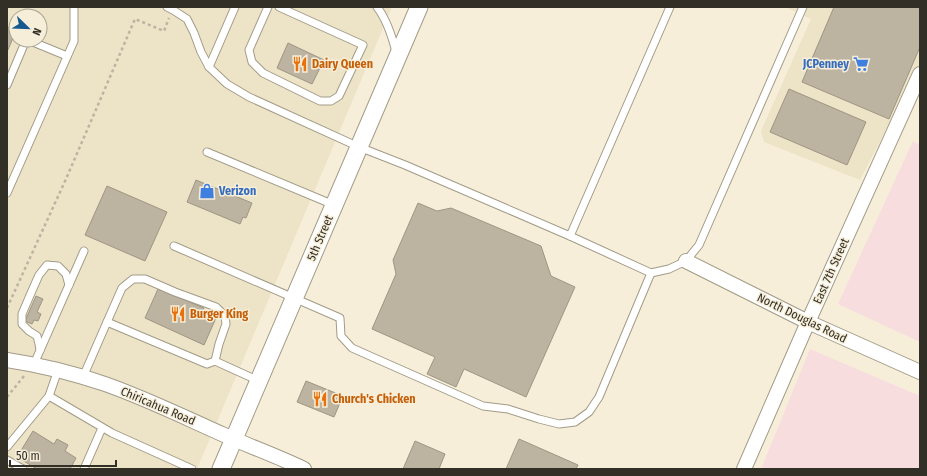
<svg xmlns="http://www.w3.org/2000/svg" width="927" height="476" viewBox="0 0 927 476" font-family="'Fira Sans Condensed',sans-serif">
<rect width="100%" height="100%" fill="#f6eed9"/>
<g fill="#ede3c7" fill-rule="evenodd">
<path d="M7,7H392L197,469H7ZM16,16H40V40H16Z"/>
<polygon points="785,7 920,7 920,64 860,180 764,142 761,131 811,19"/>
</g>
<g fill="#f8ddde">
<polygon points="913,141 920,145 920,342 838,304"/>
<polygon points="810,349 920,396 920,469 761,469"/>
</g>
<g fill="#bcb4a0" stroke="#9e9683">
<polygon points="834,7 920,7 920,47 889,119 802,82"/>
<polygon points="7,27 16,31 7,52"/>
<polygon points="288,43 324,60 312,84 277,68"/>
<polygon points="789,89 866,122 847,165 770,132"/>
<polygon points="196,180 252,203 246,218 243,217 240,224 187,202"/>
<polygon points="107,186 167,212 145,261 85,235"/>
<polygon points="418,203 437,211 451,208 541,246 551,276 575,287 526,397 464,369 456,387 427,374 435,357 372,329 396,274 393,260"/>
<polygon points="158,289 204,308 202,311 216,318 204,345 145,318"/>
<polygon points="36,296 43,299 37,312 41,314 38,321 34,320 32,324 25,321"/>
<polygon points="306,381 343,396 334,417 297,402"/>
<polygon points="33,431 54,444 57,439 68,445 65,451 76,458 70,469 37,469 17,457"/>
<polygon points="519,439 578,465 576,469 506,469"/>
<polygon points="415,441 445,454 439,469 403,469"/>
</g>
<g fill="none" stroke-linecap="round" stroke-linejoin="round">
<defs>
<g id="service">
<polyline points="167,7 173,10 187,19 194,33 201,52 209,67 227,84 249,97 359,147 405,165 505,208 570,236 651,273 669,269 686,261 699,245 803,7"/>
<polyline points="268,7 249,50 252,62 263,73 320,101 331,101 339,96 363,45 279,7"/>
<path d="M377,7C387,20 392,36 396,52"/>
<polyline points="28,40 67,56"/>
<polyline points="209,67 235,7"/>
<polyline points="7,85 26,40"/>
<polyline points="207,152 334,205"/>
<polyline points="7,193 74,41 74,7"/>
<polyline points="570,236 670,7"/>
<polyline points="174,246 340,318 341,336 352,348 483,406 508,409 539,419 559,424 575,422 589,412 599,397 651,273"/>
<polyline points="107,322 122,288 133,279 145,279 175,292 216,307 225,316 226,324 219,344 215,361"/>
<polyline points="40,350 39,344 37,336 29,331 22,324 22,314 31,293 39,275 47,265 58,266 66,274 69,285"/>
<polyline points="34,364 84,251"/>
<polyline points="58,370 49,396 112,433 192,469"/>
<polyline points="83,377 107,322 207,364 215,361 259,381"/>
<polyline points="7,447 49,396"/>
<polyline points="7,460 23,469"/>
<polyline points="84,469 102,428"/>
</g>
<g id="minor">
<polyline points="686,261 808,322 920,372"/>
<path d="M7,360C40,365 73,373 105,384C145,398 184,417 222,434C249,446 277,456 304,469"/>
<polyline points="744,469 808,322 920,74"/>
</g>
<polyline id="tertiary" points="221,469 419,7"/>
</defs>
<use href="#service" stroke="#a29b87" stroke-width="9"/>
<use href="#minor" stroke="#a29b87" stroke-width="16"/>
<use href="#tertiary" stroke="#a29b87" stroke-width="19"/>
<g stroke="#bbb4a3" stroke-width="2.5" stroke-dasharray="3 3" stroke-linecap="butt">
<polyline points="7,308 66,179 135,19 164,31 169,18"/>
<polyline points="7,397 24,376"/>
</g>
<use href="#service" stroke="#fff" stroke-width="7"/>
<use href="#minor" stroke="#fff" stroke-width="14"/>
<use href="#tertiary" stroke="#fff" stroke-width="17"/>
</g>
<defs>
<symbol id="restaurant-bare" viewBox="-9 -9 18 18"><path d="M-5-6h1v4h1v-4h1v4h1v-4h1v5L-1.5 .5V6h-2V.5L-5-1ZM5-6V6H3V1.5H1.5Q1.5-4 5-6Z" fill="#e8710a" stroke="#f6eed9" stroke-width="2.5" paint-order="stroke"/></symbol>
<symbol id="supermarket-bare" viewBox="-9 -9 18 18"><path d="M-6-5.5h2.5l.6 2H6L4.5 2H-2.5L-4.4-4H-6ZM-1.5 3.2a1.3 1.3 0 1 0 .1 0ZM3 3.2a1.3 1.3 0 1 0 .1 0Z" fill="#3f7fe0" stroke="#f6eed9" stroke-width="2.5" paint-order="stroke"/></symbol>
<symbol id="shop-bare" viewBox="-9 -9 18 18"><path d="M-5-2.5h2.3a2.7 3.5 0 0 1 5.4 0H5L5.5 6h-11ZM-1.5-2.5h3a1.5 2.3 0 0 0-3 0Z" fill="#3f7fe0" stroke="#f6eed9" stroke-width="2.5" paint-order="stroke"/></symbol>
</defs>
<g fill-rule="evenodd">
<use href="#restaurant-bare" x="289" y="53" width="22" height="22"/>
<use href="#supermarket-bare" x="850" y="53" width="22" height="22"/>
<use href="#shop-bare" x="196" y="180" width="22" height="22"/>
<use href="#restaurant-bare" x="167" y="303" width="22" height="22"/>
<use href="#restaurant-bare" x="309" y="388" width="22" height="22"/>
</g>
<g text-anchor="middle" stroke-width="3" stroke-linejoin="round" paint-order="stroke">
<g font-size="12" font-weight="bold" fill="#c56008" stroke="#f6eed9" text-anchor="start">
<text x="312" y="68">Dairy Queen</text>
<text x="190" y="318">Burger King</text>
<text x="332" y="403">Church's Chicken</text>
</g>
<g font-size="12" font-weight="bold" fill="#366cbe" stroke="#f6eed9" text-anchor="end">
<text x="849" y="68">JCPenney</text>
<text x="219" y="195" text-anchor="start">Verizon</text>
</g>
<g font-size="12" fill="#322f27" stroke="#f6eed9">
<text transform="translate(320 238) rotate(-67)" y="4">5th Street</text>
<text transform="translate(831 271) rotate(-66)" y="4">East 7th Street</text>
<text transform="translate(802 318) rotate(26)" y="4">North Douglas Road</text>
<text transform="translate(158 406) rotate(23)" y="4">Chiricahua Road</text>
</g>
</g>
<rect width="927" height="476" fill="none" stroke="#322f27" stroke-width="16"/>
<g transform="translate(28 28) rotate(113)"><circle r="19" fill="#f6eed9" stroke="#a8a292"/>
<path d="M0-3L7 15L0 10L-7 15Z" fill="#16598e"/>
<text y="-6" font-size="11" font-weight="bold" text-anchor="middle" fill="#322f27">N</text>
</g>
<path d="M10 460v6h106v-6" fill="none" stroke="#322f27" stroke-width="2"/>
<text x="16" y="460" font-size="12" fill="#322f27" stroke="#f6eed9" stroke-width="3" paint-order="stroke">50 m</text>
</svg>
